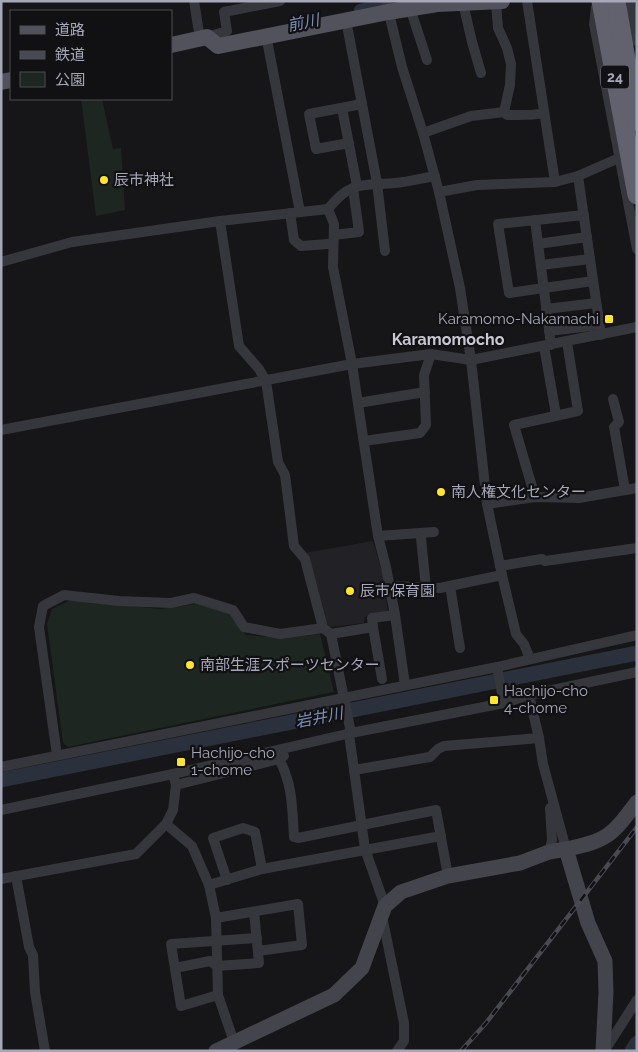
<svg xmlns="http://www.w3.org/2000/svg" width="638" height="1052" viewBox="0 0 638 1052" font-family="Raleway,'Noto Sans JP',sans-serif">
<rect width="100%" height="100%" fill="#161517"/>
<polygon fill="#222125" points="373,541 382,571 388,611 370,614 365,617 364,623 331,627 322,621 304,553"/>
<g fill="#1d2620">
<polygon points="81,99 102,99 113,149 121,148 125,210 96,216"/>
<polygon points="71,600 161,609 196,604 229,612 246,635 283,638 320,634 334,692 68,747 63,743 47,624 52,609"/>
</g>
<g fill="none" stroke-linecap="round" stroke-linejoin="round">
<g stroke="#2a303c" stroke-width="15">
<polyline points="361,11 379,7 378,1"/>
<polyline points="1,780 637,653"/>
<polyline points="632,1051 637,1043"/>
</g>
<g stroke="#36363d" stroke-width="10">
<polyline points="194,1 200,39"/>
<polyline points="386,1 402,67 423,133 439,192 460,288 471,360 487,504 502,575 516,634 524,644 530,659"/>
<polyline points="527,1 555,182"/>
<polyline points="627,1 630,4 637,41"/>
<polyline points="463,3 472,42 481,73"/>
<polyline points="596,7 594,24 637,249"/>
<polyline points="410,8 427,60"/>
<polyline points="346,20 377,183 385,251"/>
<polyline points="266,35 300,212"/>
<polyline points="207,37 227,31 224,12 280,1"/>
<polyline points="342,108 357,186"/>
<path d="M504,112L507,115C519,115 531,116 544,113"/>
<polyline points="423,133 471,116 504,112 510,85 511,64 507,48 498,28 496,2"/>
<polyline points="349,143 316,149 309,114 362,104"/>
<polyline points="578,176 601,335"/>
<polyline points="439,192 477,185 555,182 578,176 619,158"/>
<polyline points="328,209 334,224 333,267 352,364 378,536 386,567 395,615 405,685"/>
<polyline points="290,213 294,240 301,246 328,244"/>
<polyline points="584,215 498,224 509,293 593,281"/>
<polyline points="535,220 551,345"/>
<polyline points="220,221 239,346 259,369 266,381 278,462 285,475 294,546 305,559 323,628 331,634 351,733"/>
<polyline points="334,235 359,232 353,188"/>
<polyline points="538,244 587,237"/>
<path d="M1,262L72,242L220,221L328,209C351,180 363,186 395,183C409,182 422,178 435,176"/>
<polyline points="541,265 590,259"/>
<polyline points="546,309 596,303"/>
<polyline points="549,331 599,325"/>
<polyline points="544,346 556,415"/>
<polyline points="613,399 619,422 614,427 625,490"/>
<polyline points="358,403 425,392"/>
<polyline points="1,430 352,364 431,354 471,360 637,327"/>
<polyline points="364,441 420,433 426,425 424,375 431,354"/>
<polyline points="535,497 514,425 578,411 567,342"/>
<polyline points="487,504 535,497 579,498 637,488"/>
<polyline points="378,536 434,532"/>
<polyline points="421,538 426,588"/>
<polyline points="500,566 542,559 545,561 637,548"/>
<polyline points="390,586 440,588 502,575"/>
<polyline points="450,586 460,648"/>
<polyline points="373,627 382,679"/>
<polyline points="331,634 373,627 372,618 395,615"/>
<polyline points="497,667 504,703"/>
<polyline points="529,695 539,738 543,764 566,849"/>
<polyline points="349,734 365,849 385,906"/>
<polyline points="57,755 39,627 43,606 64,595 119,601 171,603 194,598 233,610 244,627 280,634 323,628"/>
<path d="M279,759C293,785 292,808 294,837L298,838L436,810L448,876"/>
<polyline points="1,767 497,667 637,635"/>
<polyline points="354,770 430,757 438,749 444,746 539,738"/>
<polyline points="176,785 279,759 284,756"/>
<polyline points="1,810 173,774 351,733 504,703 529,695 637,672"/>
<polyline points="166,824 192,846 209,885 216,918 218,995 234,1042"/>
<polyline points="549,852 552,840 550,808"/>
<polyline points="16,876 29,947 33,955 35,992 45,1051"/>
<polyline points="1,879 136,854 166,824 173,810 176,785 173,774"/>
<polyline points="227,880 213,838 243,828 255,832 262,869"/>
<polyline points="209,885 262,869 441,836"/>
<polyline points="382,916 404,1023 404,1041 397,1051"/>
<polyline points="216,918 298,904 302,945 258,951"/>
<polyline points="175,968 210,961 217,966 259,963 254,912"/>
<polyline points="218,995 181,1006 171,944 257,938"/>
<polyline points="605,1050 637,1000"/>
</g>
<g stroke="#44444d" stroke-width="15">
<polyline points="216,1051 334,995 362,968 385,906 401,892 448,876 520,863 549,852 566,849"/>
<path d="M603,1051L606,992L605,961L588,923L566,849C608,841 612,835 637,802"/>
</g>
<g stroke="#52525c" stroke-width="16">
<polyline points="171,45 207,37 218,46 388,12 437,4 502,1"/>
<polyline points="1,82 11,80"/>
</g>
<g stroke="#62626e" stroke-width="19">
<polyline points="601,1 637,195"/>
<polyline points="616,1 637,122"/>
</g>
<defs>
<polyline id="rail" points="461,1051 486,1023 637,827"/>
</defs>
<use href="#rail" stroke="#494952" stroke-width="4.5"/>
<use href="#rail" stroke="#111012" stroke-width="2.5" stroke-dasharray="8" stroke-linecap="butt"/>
</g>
<g fill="#ffe626" stroke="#111012" stroke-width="2">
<circle cx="104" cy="180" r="5"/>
<rect x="604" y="314" width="10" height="10" rx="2.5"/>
<circle cx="441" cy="492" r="5"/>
<circle cx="350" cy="591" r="5"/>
<circle cx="190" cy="665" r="5"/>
<rect x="489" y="695" width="10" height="10" rx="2.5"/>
<rect x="176" y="757" width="10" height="10" rx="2.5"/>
</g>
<g text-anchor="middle" stroke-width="4.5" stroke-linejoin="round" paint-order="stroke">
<rect fill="#111012" stroke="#797a87" stroke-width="1" x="601" y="65.5" width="28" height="23" rx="4"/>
<g font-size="14" font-weight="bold" fill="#a6a8b9">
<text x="615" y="82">24</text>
</g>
<g font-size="15" fill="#a6a8b9" stroke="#111012" text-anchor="start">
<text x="114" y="185">辰市神社</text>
<text x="599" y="324" text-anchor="end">Karamomo-Nakamachi</text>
<text x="451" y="497">南人権文化センター</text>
<text x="360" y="596">辰市保育園</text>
<text x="200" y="670">南部生涯スポーツセンター</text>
<text x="504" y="696">Hachijo-cho<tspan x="504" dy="17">4-chome</tspan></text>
<text x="191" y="758">Hachijo-cho<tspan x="191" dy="17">1-chome</tspan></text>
</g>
<g font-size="16" font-style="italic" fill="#7b8db6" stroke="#111012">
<text transform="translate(303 22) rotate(-11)" y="6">前川</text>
<text transform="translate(319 717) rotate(-11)" y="6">岩井川</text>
</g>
<g font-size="16" font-weight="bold" fill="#c7c8d4" stroke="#111012">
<text x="448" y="345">Karamomocho</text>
</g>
</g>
<rect width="638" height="1052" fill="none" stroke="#a6a8b9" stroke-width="5"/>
<rect x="10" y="10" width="162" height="90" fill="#111012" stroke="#4d4d55"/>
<rect x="20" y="26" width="25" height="8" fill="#52525c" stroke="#4d4d55"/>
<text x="55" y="35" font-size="15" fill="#a6a8b9">道路</text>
<rect x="20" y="51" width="25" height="8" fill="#494952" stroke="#4d4d55"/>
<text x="55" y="60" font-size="15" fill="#a6a8b9">鉄道</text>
<rect x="20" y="72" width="25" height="15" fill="#1d2620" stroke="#4d4d55"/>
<text x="55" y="85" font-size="15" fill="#a6a8b9">公園</text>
</svg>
